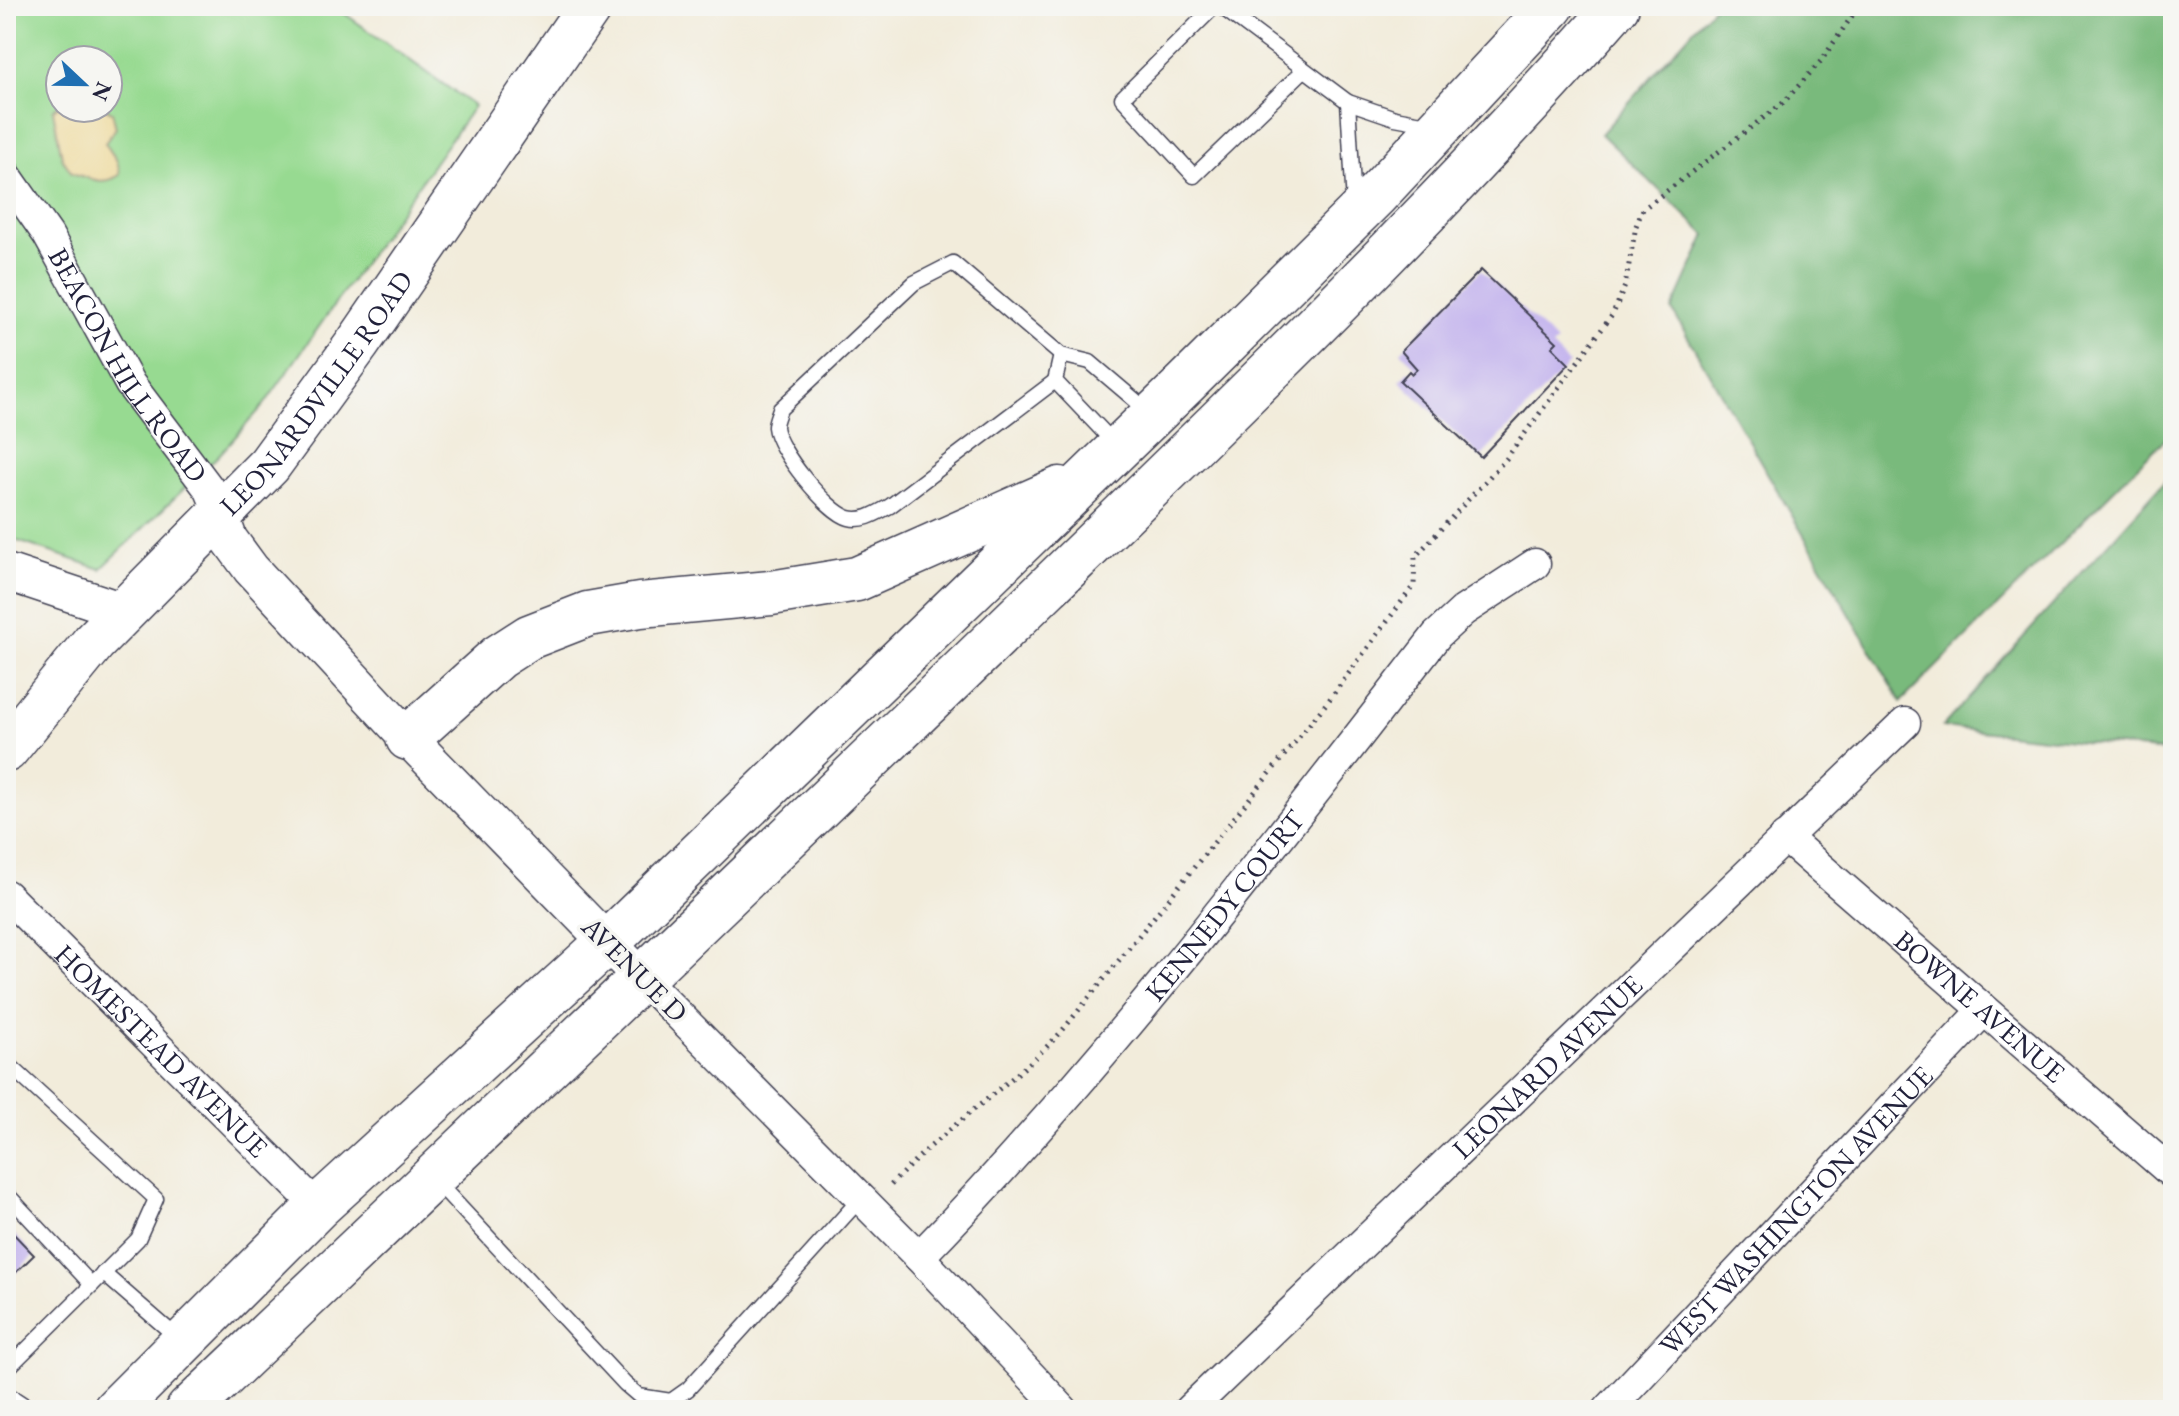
<svg xmlns="http://www.w3.org/2000/svg" width="2179" height="1416" viewBox="0 0 2179 1416" font-family="'EB Garamond',serif">
<rect width="100%" height="100%" fill="#f6f6f2"/>
<filter id="ink" filterUnits="userSpaceOnUse"><feTurbulence type="fractalNoise" baseFrequency=".0125" numOctaves="2"/><feDisplacementMap in="SourceGraphic" scale="16" xChannelSelector="R" yChannelSelector="G"/><feConvolveMatrix kernelMatrix="1 2 1 2 8 2 1 2 1" color-interpolation-filters="sRGB"/></filter>
<filter id="wash" filterUnits="userSpaceOnUse"><feTurbulence type="fractalNoise" baseFrequency=".006" numOctaves="4" result="noise"/><feDisplacementMap in="SourceGraphic" scale="32" xChannelSelector="R" yChannelSelector="G"/><feGaussianBlur stdDeviation="1.8" result="paint"/><feColorMatrix in="noise" values="0 0 0 0 0 0 0 0 0 0 0 0 0 0 0 0 0 1.4 0 .05"/><feComposite in="paint" operator="in"/></filter>
<g filter="url(#wash)">
<rect width="100%" height="100%" fill="#f2ecdb"/>
<path fill="#97da91" stroke="#5c7e66" stroke-width="2" fill-rule="evenodd" d="M6,6H334L474,106L264,405L219,455L101,569L6,537ZM60,60H108V108H60Z"/>
<g fill="#79ba7b" stroke="#4e6e5b" stroke-width="2">
<polygon points="1714,6 2173,6 2173,431 1901,702 1672,310 1706,235 1601,134"/>
<polygon points="2173,472 2173,752 1942,727"/>
</g>
<path fill="#eeda9e" stroke="#887e6c" stroke-width="2" d="M60,104V108H104L112,112L116,128L105,143L117,161L120,174C106,187 88,178 72,173L62,158L53,110Z"/>
<g id="blocks">
<g fill="#bfaeed">
<polygon points="1481,270 1557,342 1552,347 1569,364 1481,457 1400,381 1409,371 1412,374 1417,369 1401,351"/>
<polygon points="6,1226 34,1255 6,1282"/>
</g>
</g>
</g>
<g filter="url(#ink)">
<use href="#blocks" fill-opacity="0" stroke="#414053" stroke-width="2"/>
<g fill="none" stroke-linecap="round" stroke-linejoin="round">
<defs>
<g id="service">
<polyline points="1215,6 1122,98 1194,176 1304,70"/>
<polyline points="1220,6 1348,102"/>
<polyline points="1354,205 1348,102 1395,118 1433,125"/>
<polyline points="1061,355 1055,381 1116,445"/>
<path d="M1055,381L890,506C877,513 864,522 849,518C827,512 777,449 775,427C775,421 778,415 780,409L914,283L953,263L1061,355L1090,362L1149,412"/>
<polyline points="6,1062 156,1199 138,1239 92,1285 6,1193"/>
<polyline points="436,1181 625,1384 639,1396 671,1401 688,1389 861,1198"/>
<polyline points="103,1273 179,1339"/>
<polyline points="6,1370 92,1285"/>
<polyline points="6,1393 32,1410"/>
</g>
<g id="minor">
<path id="s1" d="M6,175L48,235L130,384L210,490L221,517"/>
<path id="s2" d="M1785,837L2173,1174"/>
<path id="s3" d="M6,895L318,1207"/>
<polyline points="644,980 919,1257 1063,1410"/>
<path id="s4" d="M919,1257C1107,1064 1272,847 1437,635L1463,611L1535,564"/>
<path id="s5" d="M1189,1410L1905,723"/>
<path id="s6" d="M1608,1410L1983,1011"/>
</g>
<g id="tertiary">
<polyline points="221,517 229,539 251,569 408,738 644,980"/>
<polyline points="6,572 123,611"/>
</g>
<g id="primary">
<path id="s7" d="M6,750L94,642L269,465L358,343L590,6"/>
</g>
<g id="trunk">
<polyline points="408,738 498,657 529,637 588,614 640,605 771,593 857,579 1060,489"/>
<polyline points="115,1410 318,1207 608,942 1186,383 1377,194 1552,6"/>
<path d="M188,1410C475,1137 763,864 1047,588C1242,399 1438,211 1617,6"/>
</g>
</defs>
<use href="#service" stroke="#414053" stroke-width="17"/>
<use href="#minor" stroke="#414053" stroke-width="33"/>
<use href="#tertiary" stroke="#414053" stroke-width="39"/>
<use href="#primary" stroke="#414053" stroke-width="47"/>
<use href="#trunk" stroke="#414053" stroke-width="47"/>
<path stroke="#414053" stroke-width="5" stroke-dasharray="2 6" stroke-linecap="butt" d="M891,1185C943,1128 1009,1088 1062,1031L1329,700L1414,585L1415,557L1506,459L1613,314L1625,286L1636,226L1643,209L1783,103L1821,61L1859,6"/>
<use href="#service" stroke="#fff" stroke-width="14"/>
<use href="#minor" stroke="#fff" stroke-width="30"/>
<use href="#tertiary" stroke="#fff" stroke-width="36"/>
<use href="#primary" stroke="#fff" stroke-width="44"/>
<use href="#trunk" stroke="#fff" stroke-width="44"/>
</g>
</g>
<g text-anchor="middle" stroke-width="7" stroke-linejoin="round" paint-order="stroke">
<g font-size="28" fill="#22223b" stroke="#f6f6f2">
<text dy="10" stroke="none"><textPath href="#s1" startOffset="226">BEACON HILL ROAD</textPath></text>
<text dy="10" stroke="none"><textPath href="#s7" startOffset="474">LEONARDVILLE ROAD</textPath></text>
<text dy="10" stroke="none"><textPath href="#s4" startOffset="466">KENNEDY COURT</textPath></text>
<text transform="translate(635 969) rotate(45)" y="10">AVENUE D</text>
<text dy="10" stroke="none"><textPath href="#s2" startOffset="258">BOWNE AVENUE</textPath></text>
<text dy="10" stroke="none"><textPath href="#s3" startOffset="220">HOMESTEAD AVENUE</textPath></text>
<text dy="10" stroke="none"><textPath href="#s5" startOffset="496">LEONARD AVENUE</textPath></text>
<text dy="10" stroke="none"><textPath href="#s6" startOffset="274">WEST WASHINGTON AVENUE</textPath></text>
</g>
</g>
<rect width="2179" height="1416" fill="none" stroke="#f6f6f2" stroke-width="32"/>
<g transform="translate(84 84) rotate(112)"><circle r="38" fill="#f6f6f2" stroke="#a1a1a9" stroke-width="2"/>
<path d="M0-6L14 30L0 20L-14 30Z" fill="#1f6fb2"/>
<text y="-12" font-size="22" font-weight="bold" text-anchor="middle" fill="#22223b">N</text>
</g>
</svg>
